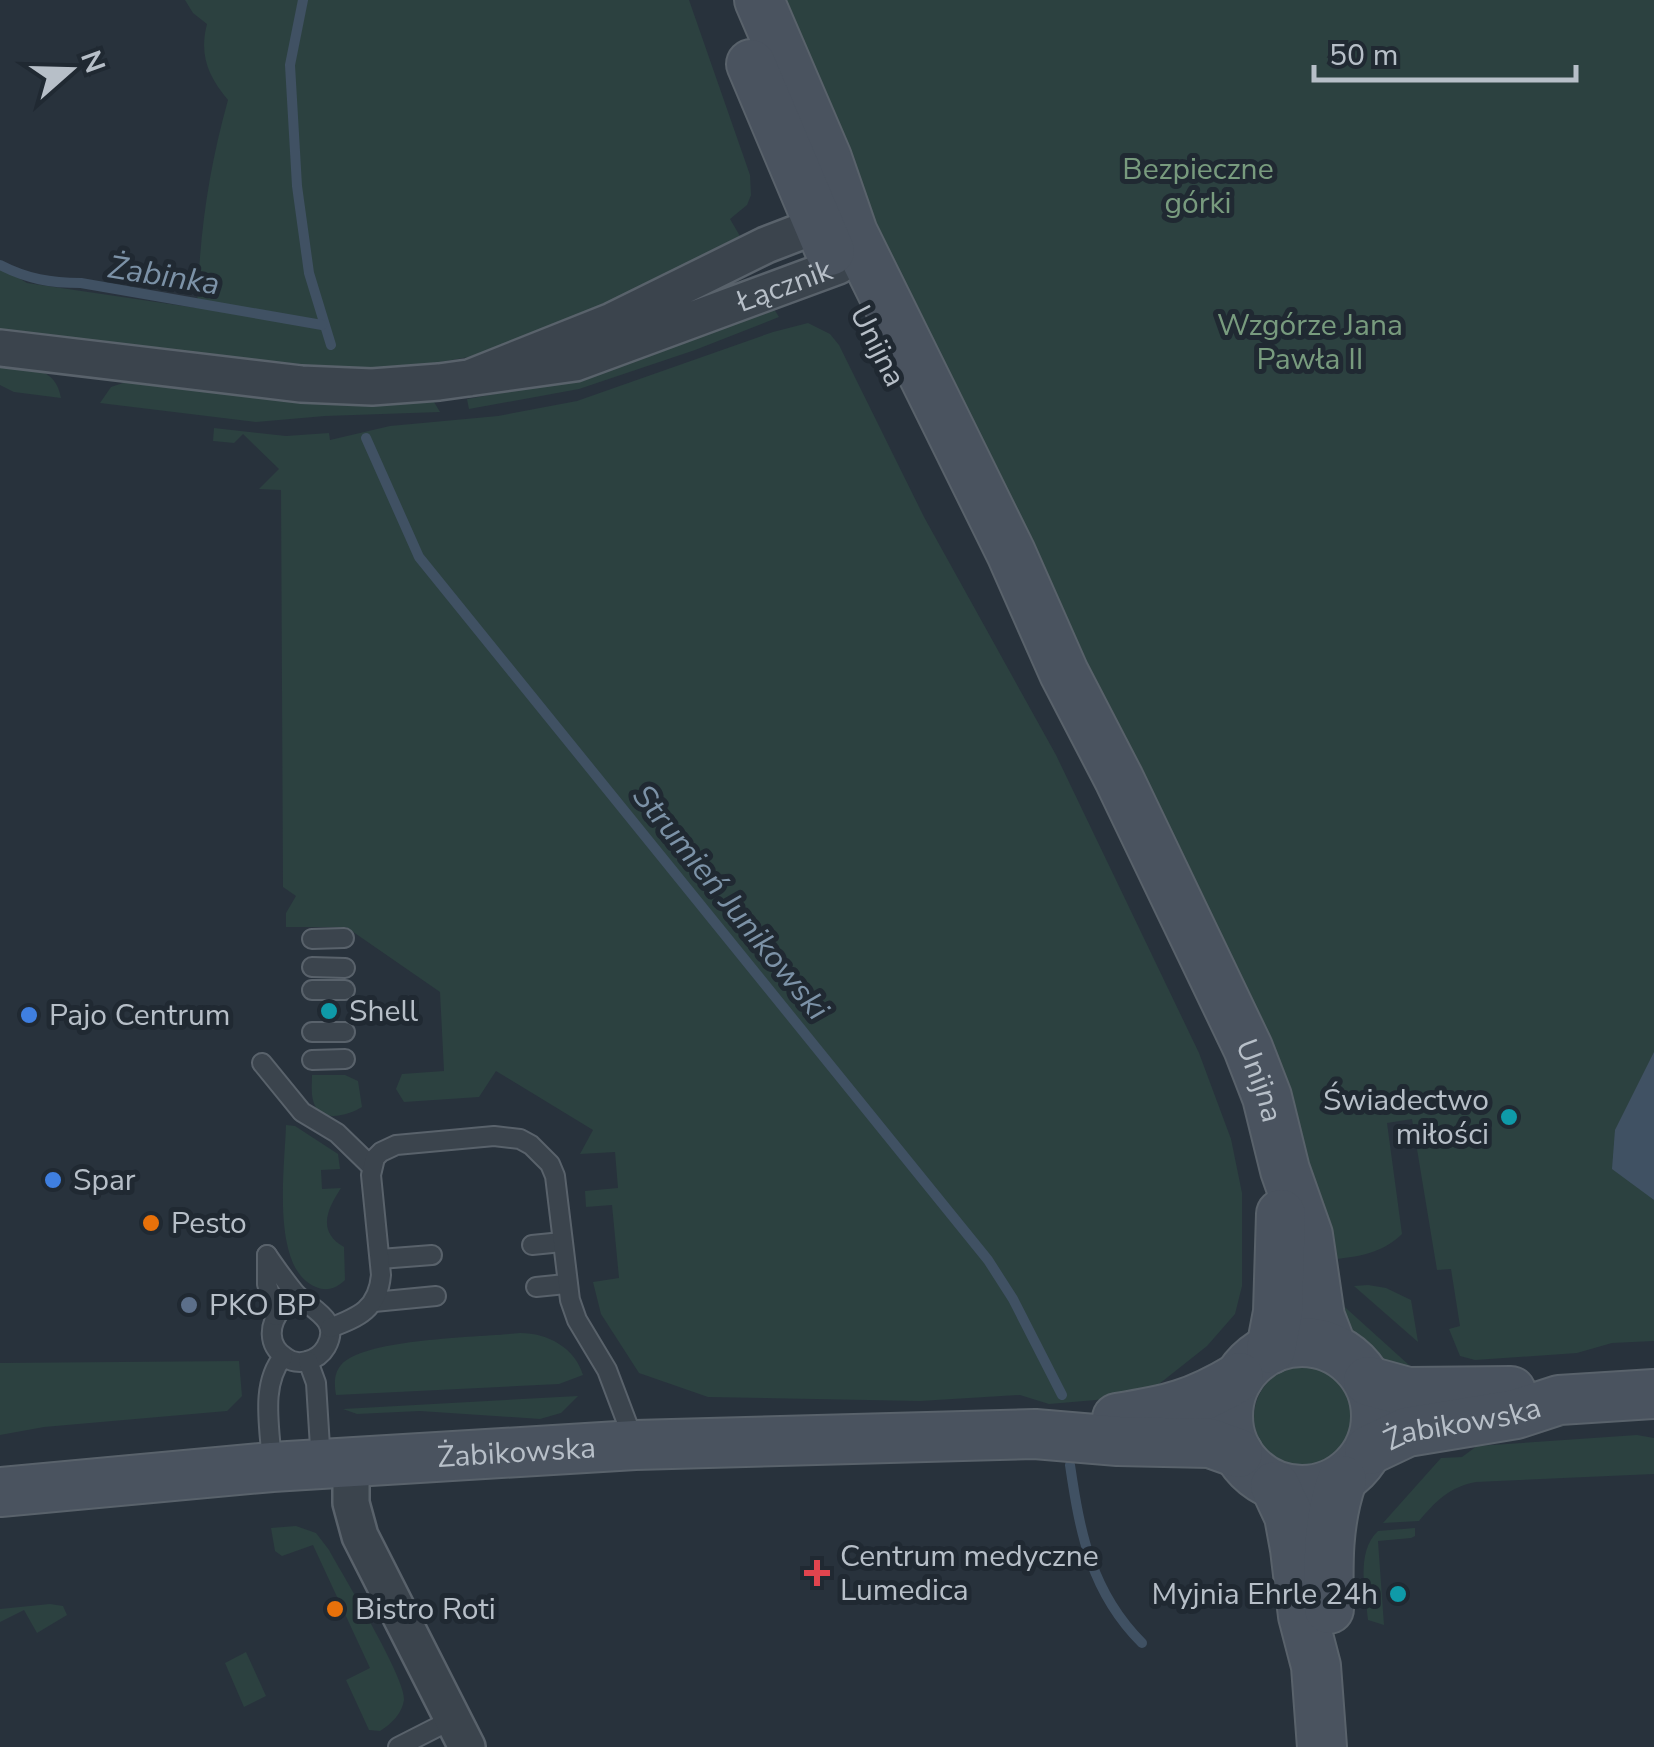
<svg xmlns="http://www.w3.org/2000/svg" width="1654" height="1747" viewBox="0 0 1654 1747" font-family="'Nunito Sans',sans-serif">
<rect width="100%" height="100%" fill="#28323c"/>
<g fill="#2c4140">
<path d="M185,0H689L750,175L751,195L747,205L730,219L744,243L659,286L497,352L429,364L369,369L296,366L0,329V267L27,283L197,308C200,232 208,172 228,100C208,76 199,55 207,24L193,13Z"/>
<path d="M770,0H1654V1341L1612,1343L1577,1353L1475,1360L1460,1356L1449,1329L1460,1326L1451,1269L1437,1270L1412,1119L1387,1123L1402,1234C1381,1255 1351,1258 1323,1260L965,419Z"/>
<polygon points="774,309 779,317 695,350 579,389 469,409 467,399 558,383 672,347"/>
<polygon points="808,323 830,334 839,345 924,517 1056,755 1199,1053 1231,1139 1242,1193 1242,1286 1235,1314 1207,1346 1154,1388 1096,1400 1049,1404 1020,1395 920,1401 708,1397 639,1373 601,1314 593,1282 619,1278 612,1205 586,1207 585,1191 618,1188 615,1152 580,1154 593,1130 496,1071 479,1097 404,1102 396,1089 402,1074 444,1071 440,992 346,927 286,927 286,913 296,896 283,887 281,490 259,489 279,469 243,434 234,443 213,441 214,428 286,436 329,433 330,440 390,426 498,416 577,401 773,332"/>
<path d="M0,363C26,367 56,366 61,398L14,392L0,385Z"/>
<polygon points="129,381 325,403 434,402 440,412 325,416 256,422 100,403 111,387"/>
<path d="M312,1075H345L358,1081L362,1107C349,1115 318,1125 313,1100C311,1093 312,1083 312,1075Z"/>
<path d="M286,1125L295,1126L338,1154L340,1169L321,1170L322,1189L341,1188C328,1208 316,1231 344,1247L345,1280C337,1288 327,1292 316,1287C270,1269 285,1166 286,1125Z"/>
<polygon points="1368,1285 1386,1288 1411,1300 1418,1342 1354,1286"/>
<path d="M1337,1300L1420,1375C1377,1360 1350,1347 1337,1300Z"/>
<path d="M520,1333C548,1333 575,1348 583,1375L559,1384L336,1395C334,1384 334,1373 341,1365C363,1338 484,1337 520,1333Z"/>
<polygon points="239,1361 242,1396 227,1411 44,1427 0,1435 0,1363"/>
<circle cx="1305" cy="1417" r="51"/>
<polygon points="578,1396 561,1413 540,1419 420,1411 357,1414 343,1409"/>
<path d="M1637,1435L1654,1438V1474L1476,1482C1449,1487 1436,1501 1419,1521L1383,1523L1441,1458L1462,1457L1477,1446Z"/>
<path d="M296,1526L316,1533L329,1550C343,1576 406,1678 404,1700C402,1714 391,1724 380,1731L369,1730L346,1680L370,1668L313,1545L282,1556L275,1551L271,1528Z"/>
<path d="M1415,1528V1536L1411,1538L1378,1541L1384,1625L1368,1620C1366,1592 1355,1553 1378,1531Z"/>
<polygon points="50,1604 63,1606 67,1615 37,1633 24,1610 0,1622 0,1609"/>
<polygon points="246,1652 266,1696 244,1707 225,1663"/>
</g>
<polygon fill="#405163" points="1654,1052 1654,1200 1612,1169 1615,1130"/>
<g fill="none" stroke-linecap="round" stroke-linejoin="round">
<g stroke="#405163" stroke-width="10">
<polyline points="303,0 290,65 297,186 309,273 331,345"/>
<path d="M0,265C27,279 51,283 81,283L322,325"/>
<polyline points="366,438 419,557 988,1260 1013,1299 1062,1395"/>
<path d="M1070,1465C1080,1533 1091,1592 1142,1643"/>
</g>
<defs>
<g id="lane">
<polyline points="312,939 344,938"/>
<polyline points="312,967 345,968"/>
<polyline points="312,990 345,990"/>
<polyline points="312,1032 345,1032"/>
<polyline points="312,1060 345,1059"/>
<polyline points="262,1063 302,1112 337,1133 372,1167"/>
<polyline points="532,1245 562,1242"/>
<path d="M267,1255C276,1268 285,1281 295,1293C310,1309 342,1319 326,1347C322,1354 315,1359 307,1361C300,1363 291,1362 285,1357C267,1345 269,1324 281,1310L305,1303"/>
<polyline points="267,1255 267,1284 276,1316"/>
<polyline points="380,1259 432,1255"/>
<polyline points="536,1287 566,1284"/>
<polyline points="374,1302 436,1296"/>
<path d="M330,1328C359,1317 378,1309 381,1275L371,1175L375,1158L381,1152L396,1145L494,1136L520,1139L531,1145L550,1164L555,1176L570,1300L577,1320L607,1370L635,1444"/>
<polyline points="308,1361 316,1383 321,1463"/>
<path d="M272,1467C271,1431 259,1386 283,1357"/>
<polyline points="398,1747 453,1719"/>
</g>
<g id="street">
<path id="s1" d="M0,348L301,384L372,387L439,382L575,363L838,266L853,233L818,225L766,245L612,321L469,378"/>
<polyline points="351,1462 351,1503 360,1536 467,1747"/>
</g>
<g id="secondary">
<path id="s2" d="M759,0L827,158L853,233L1011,553L1064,673L1119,779L1248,1048L1267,1097L1285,1170L1308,1235L1320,1317L1332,1348"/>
<polyline points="751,64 830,251"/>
<circle cx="1302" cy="1416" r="74"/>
<polyline points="1271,1349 1278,1312 1281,1214"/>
<polyline points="1368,1381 1408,1392 1511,1391"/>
<path d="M1117,1418C1169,1410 1194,1404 1239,1377"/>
<path id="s3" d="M1369,1450L1407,1432L1516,1414L1559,1400L1654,1394"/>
<polyline points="1275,1486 1289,1516 1295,1549 1303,1616 1316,1666 1322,1747"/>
<path id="s4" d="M0,1492L272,1467L635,1445L1035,1434L1118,1441L1210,1443L1238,1453"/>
<path d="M1329,1609C1328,1564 1327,1523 1342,1480"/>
</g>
</defs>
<use href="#lane" stroke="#59626b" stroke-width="22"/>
<use href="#street" stroke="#59626b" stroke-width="40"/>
<use href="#secondary" stroke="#59626b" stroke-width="52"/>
<use href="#lane" stroke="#3b444d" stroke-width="18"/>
<use href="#street" stroke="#3b444d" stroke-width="35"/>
<use href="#secondary" stroke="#4a535f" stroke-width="48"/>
</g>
<g fill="#0f9aa8" stroke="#202932" stroke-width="4">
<circle cx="329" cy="1011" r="10"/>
<circle cx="1509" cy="1117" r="10"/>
<circle cx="1398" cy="1594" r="10"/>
</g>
<g fill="#3f7fe0" stroke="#202932" stroke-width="4">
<circle cx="29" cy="1015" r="10"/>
<circle cx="53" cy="1180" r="10"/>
</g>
<g fill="#e8710a" stroke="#202932" stroke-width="4">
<circle cx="151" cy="1223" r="10"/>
<circle cx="335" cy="1609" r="10"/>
</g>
<circle fill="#5c6f8a" stroke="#202932" stroke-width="4" cx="189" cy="1305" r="10"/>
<path fill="#e0444e" stroke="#202932" stroke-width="4" d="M812 1558h10v10h10v10h-10v10h-10v-10h-10v-10h10z"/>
<g text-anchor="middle" stroke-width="10" stroke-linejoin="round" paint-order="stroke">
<g font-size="30" fill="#789b7e" stroke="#202932">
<text x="1198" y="179">Bezpieczne<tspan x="1198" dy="34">górki</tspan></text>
<text x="1310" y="335">Wzgórze Jana<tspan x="1310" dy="34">Pawła II</tspan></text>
</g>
<g font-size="30" fill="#b7bfc8" stroke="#202932">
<text dy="10" stroke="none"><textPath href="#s1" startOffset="802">Łącznik</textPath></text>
<text transform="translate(878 346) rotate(63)" y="10">Unijna</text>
<text dy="10" stroke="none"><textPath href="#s2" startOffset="1192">Unijna</textPath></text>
<text dy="10" stroke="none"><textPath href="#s3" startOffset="98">Żabikowska</textPath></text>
<text dy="10" stroke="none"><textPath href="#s4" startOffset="518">Żabikowska</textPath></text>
</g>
<g font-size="30" fill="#b7bfc8" stroke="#202932" text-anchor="start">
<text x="349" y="1021">Shell</text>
<text x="49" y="1025">Pajo Centrum</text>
<text x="1489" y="1110" text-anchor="end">Świadectwo<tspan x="1489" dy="34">miłości</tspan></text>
<text x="73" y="1190">Spar</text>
<text x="171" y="1233">Pesto</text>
<text x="209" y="1315">PKO BP</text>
<text x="840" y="1566">Centrum medyczne<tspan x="840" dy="34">Lumedica</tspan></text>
<text x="1378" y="1604" text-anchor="end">Myjnia Ehrle 24h</text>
<text x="355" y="1619">Bistro Roti</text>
</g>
<g font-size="32" font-style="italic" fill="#7c92a7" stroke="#202932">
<text transform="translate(164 275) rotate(9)" y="11">Żabinka</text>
<text transform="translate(731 902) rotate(51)" y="11">Strumień Junikowski</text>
</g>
</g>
<g transform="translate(70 70) rotate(70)" stroke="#202932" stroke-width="8" paint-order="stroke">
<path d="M0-8L18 38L0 25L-18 38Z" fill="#b7bfc8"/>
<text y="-15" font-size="28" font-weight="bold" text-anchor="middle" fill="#b7bfc8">N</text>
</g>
<path d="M1314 65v15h262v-15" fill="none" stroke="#b7bfc8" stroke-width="5"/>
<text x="1329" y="65" font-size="30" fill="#b7bfc8" stroke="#202932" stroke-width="8" paint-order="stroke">50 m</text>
</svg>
